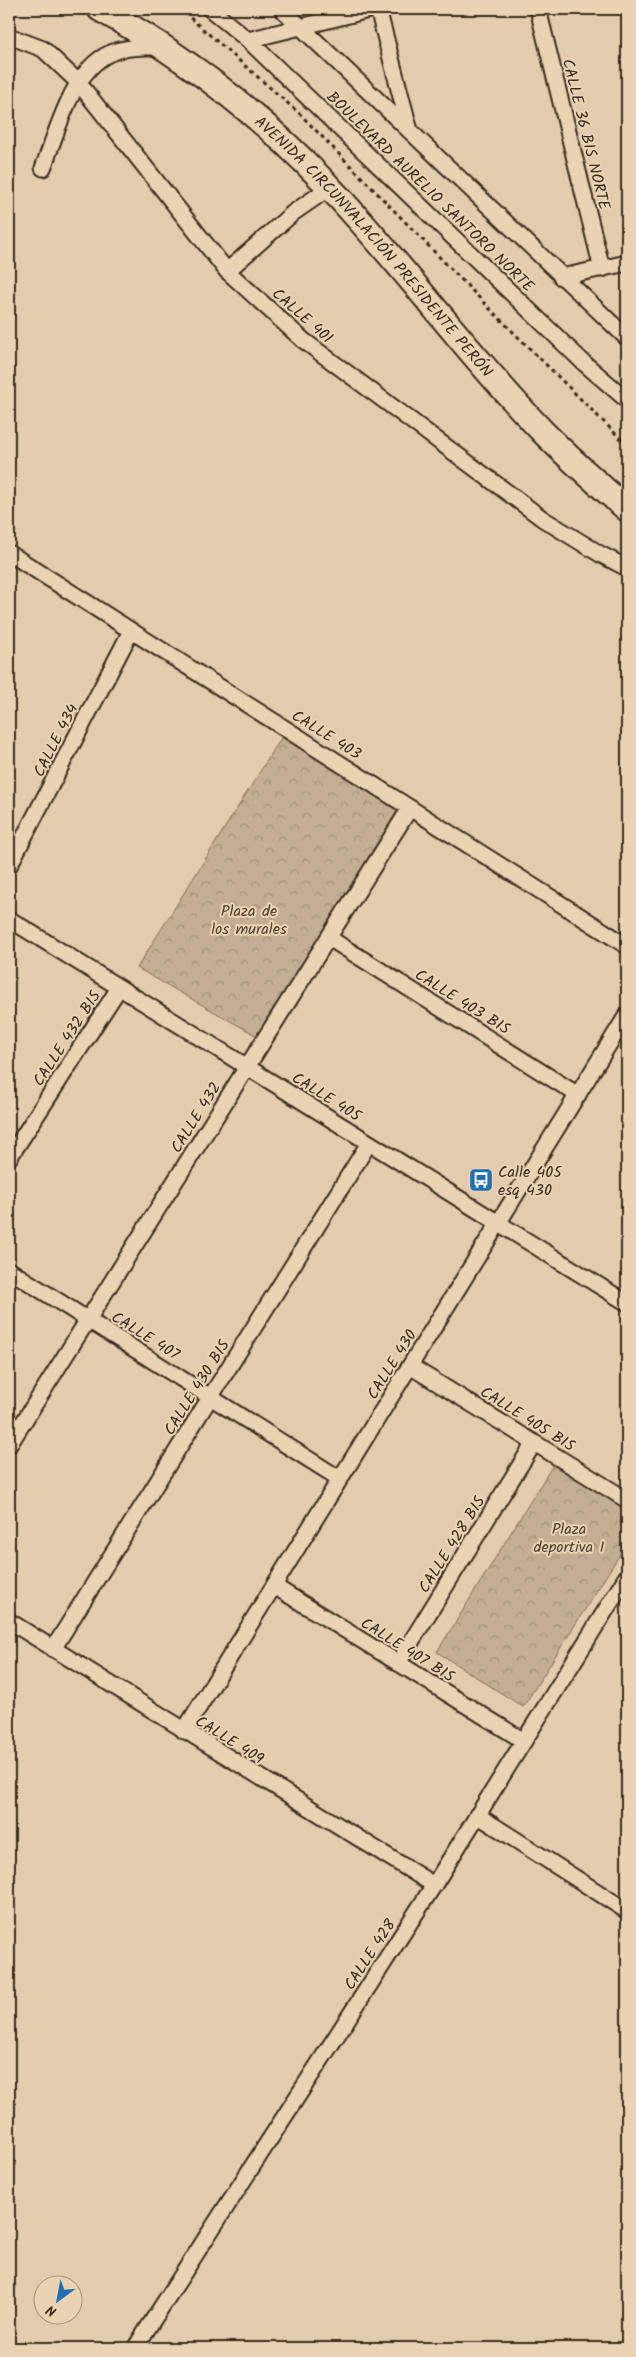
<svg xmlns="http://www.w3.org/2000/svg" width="636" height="2357" viewBox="0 0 636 2357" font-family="Kalam,sans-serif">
<defs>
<pattern id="park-crowns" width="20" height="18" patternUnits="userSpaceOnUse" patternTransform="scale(1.25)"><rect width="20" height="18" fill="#c4ae93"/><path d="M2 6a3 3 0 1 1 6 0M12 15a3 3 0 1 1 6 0" fill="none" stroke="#a08e77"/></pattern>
</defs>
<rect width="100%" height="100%" fill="#e3ccad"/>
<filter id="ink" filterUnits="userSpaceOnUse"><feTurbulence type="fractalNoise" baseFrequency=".02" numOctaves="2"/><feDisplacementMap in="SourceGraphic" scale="10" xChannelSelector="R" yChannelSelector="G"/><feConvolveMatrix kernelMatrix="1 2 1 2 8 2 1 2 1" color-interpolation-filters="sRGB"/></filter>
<g filter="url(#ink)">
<g fill="url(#park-crowns)" stroke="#806c58">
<polygon points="283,735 399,808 257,1036 137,968"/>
<polygon points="553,1465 627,1508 627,1543 523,1707 437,1652"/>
</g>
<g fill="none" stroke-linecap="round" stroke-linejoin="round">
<defs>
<g id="street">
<polyline points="210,9 248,40 584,363 627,400"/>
<polyline points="282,9 627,338"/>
<polyline points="378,9 410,131"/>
<polyline points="538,9 602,269"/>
<polyline points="9,36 43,49 78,82 227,271 303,340 543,519 600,554 627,568"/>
<polyline points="248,40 373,9"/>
<path d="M43,168C58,130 73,64 116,51C129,46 147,48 162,46"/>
<polyline points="227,271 293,213 329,188"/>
<polyline points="561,277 627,263"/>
<polyline points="9,553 627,946"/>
<polyline points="9,866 131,631"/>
<polyline points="9,919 627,1303"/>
<polyline points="329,938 578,1095"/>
<polyline points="9,1158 119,988"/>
<polyline points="9,1270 340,1479"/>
<polyline points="410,1366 627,1500"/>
<polyline points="9,1445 410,808"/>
<polyline points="274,1586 524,1741"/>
<polyline points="9,1621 434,1885"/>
<polyline points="53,1649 369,1143"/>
<polyline points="398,1663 534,1443"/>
<polyline points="184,1731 627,1015"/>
<polyline points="477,1815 627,1911"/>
<polyline points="135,2348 434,1885 627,1576"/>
</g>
<g id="primary">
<path id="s1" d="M100,9C167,46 230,92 286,144C380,232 454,340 543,432C570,459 598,484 627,509"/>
</g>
</defs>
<use href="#street" stroke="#3b2a1e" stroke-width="19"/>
<use href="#primary" stroke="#3b2a1e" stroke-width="28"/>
<polyline stroke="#3b2a1e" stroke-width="3" stroke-dasharray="4 4" stroke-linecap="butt" points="177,9 187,15 299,113 493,312 627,445"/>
<use href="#street" stroke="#ead3b3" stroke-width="15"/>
<use href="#primary" stroke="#ead3b3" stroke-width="24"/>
</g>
</g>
<defs>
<symbol id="bus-square" viewBox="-11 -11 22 22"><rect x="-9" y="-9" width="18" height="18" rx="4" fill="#1f6fb2" stroke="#ead3b3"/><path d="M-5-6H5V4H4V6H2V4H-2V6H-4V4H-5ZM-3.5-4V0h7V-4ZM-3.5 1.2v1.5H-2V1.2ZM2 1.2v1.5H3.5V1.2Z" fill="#fff"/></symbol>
</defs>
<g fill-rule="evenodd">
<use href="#bus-square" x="467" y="1166" width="28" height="28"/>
</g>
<g text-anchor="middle" stroke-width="4" stroke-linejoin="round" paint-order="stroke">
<g font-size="16" fill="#3b2a1e" stroke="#ead3b3">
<text transform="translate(587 134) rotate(76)" y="6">CALLE 36 BIS NORTE</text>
<text transform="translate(431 191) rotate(44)" y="6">BOULEVARD AURELIO SANTORO NORTE</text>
<text dy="6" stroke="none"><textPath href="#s1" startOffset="365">AVENIDA CIRCUNVALACIÓN PRESIDENTE PERÓN</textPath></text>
<text transform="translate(303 315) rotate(41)" y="6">CALLE 401</text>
<text transform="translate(327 734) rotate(32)" y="6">CALLE 403</text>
<text transform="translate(55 740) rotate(-63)" y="6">CALLE 434</text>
<text transform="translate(463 1001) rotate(32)" y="6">CALLE 403 BIS</text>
<text transform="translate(66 1038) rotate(-57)" y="6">CALLE 432 BIS</text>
<text transform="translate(327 1096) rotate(32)" y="6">CALLE 405</text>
<text transform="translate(195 1117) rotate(-58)" y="6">CALLE 432</text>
<text transform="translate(146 1335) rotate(32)" y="6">CALLE 407</text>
<text transform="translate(391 1364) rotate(-58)" y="6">CALLE 430</text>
<text transform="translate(196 1387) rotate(-58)" y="6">CALLE 430 BIS</text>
<text transform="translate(528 1418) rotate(32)" y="6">CALLE 405 BIS</text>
<text transform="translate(451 1544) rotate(-58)" y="6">CALLE 428 BIS</text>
<text transform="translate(408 1649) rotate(32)" y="6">CALLE 407 BIS</text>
<text transform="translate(230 1739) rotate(32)" y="6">CALLE 409</text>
<text transform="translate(369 1954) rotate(-57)" y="6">CALLE 428</text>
</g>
<g font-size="16" fill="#503e30" stroke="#ead3b3">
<text x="249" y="916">Plaza de<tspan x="249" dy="18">los murales</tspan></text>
<text x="569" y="1534">Plaza<tspan x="569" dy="18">deportiva I</tspan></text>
</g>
<g font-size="16" fill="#3b2a1e" stroke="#ead3b3" text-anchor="start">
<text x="498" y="1177">Calle 405<tspan x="498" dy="18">esq 430</tspan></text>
</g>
</g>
<rect width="636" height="2357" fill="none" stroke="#ead3b3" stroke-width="30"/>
<rect x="15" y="15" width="606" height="2327" fill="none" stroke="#3b2a1e" stroke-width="2" filter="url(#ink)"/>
<g transform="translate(58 2300) rotate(212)"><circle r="24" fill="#ead3b3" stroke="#a48f77"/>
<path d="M0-4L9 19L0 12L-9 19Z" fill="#1f6fb2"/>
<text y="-8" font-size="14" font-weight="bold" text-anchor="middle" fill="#3b2a1e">N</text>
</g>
</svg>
